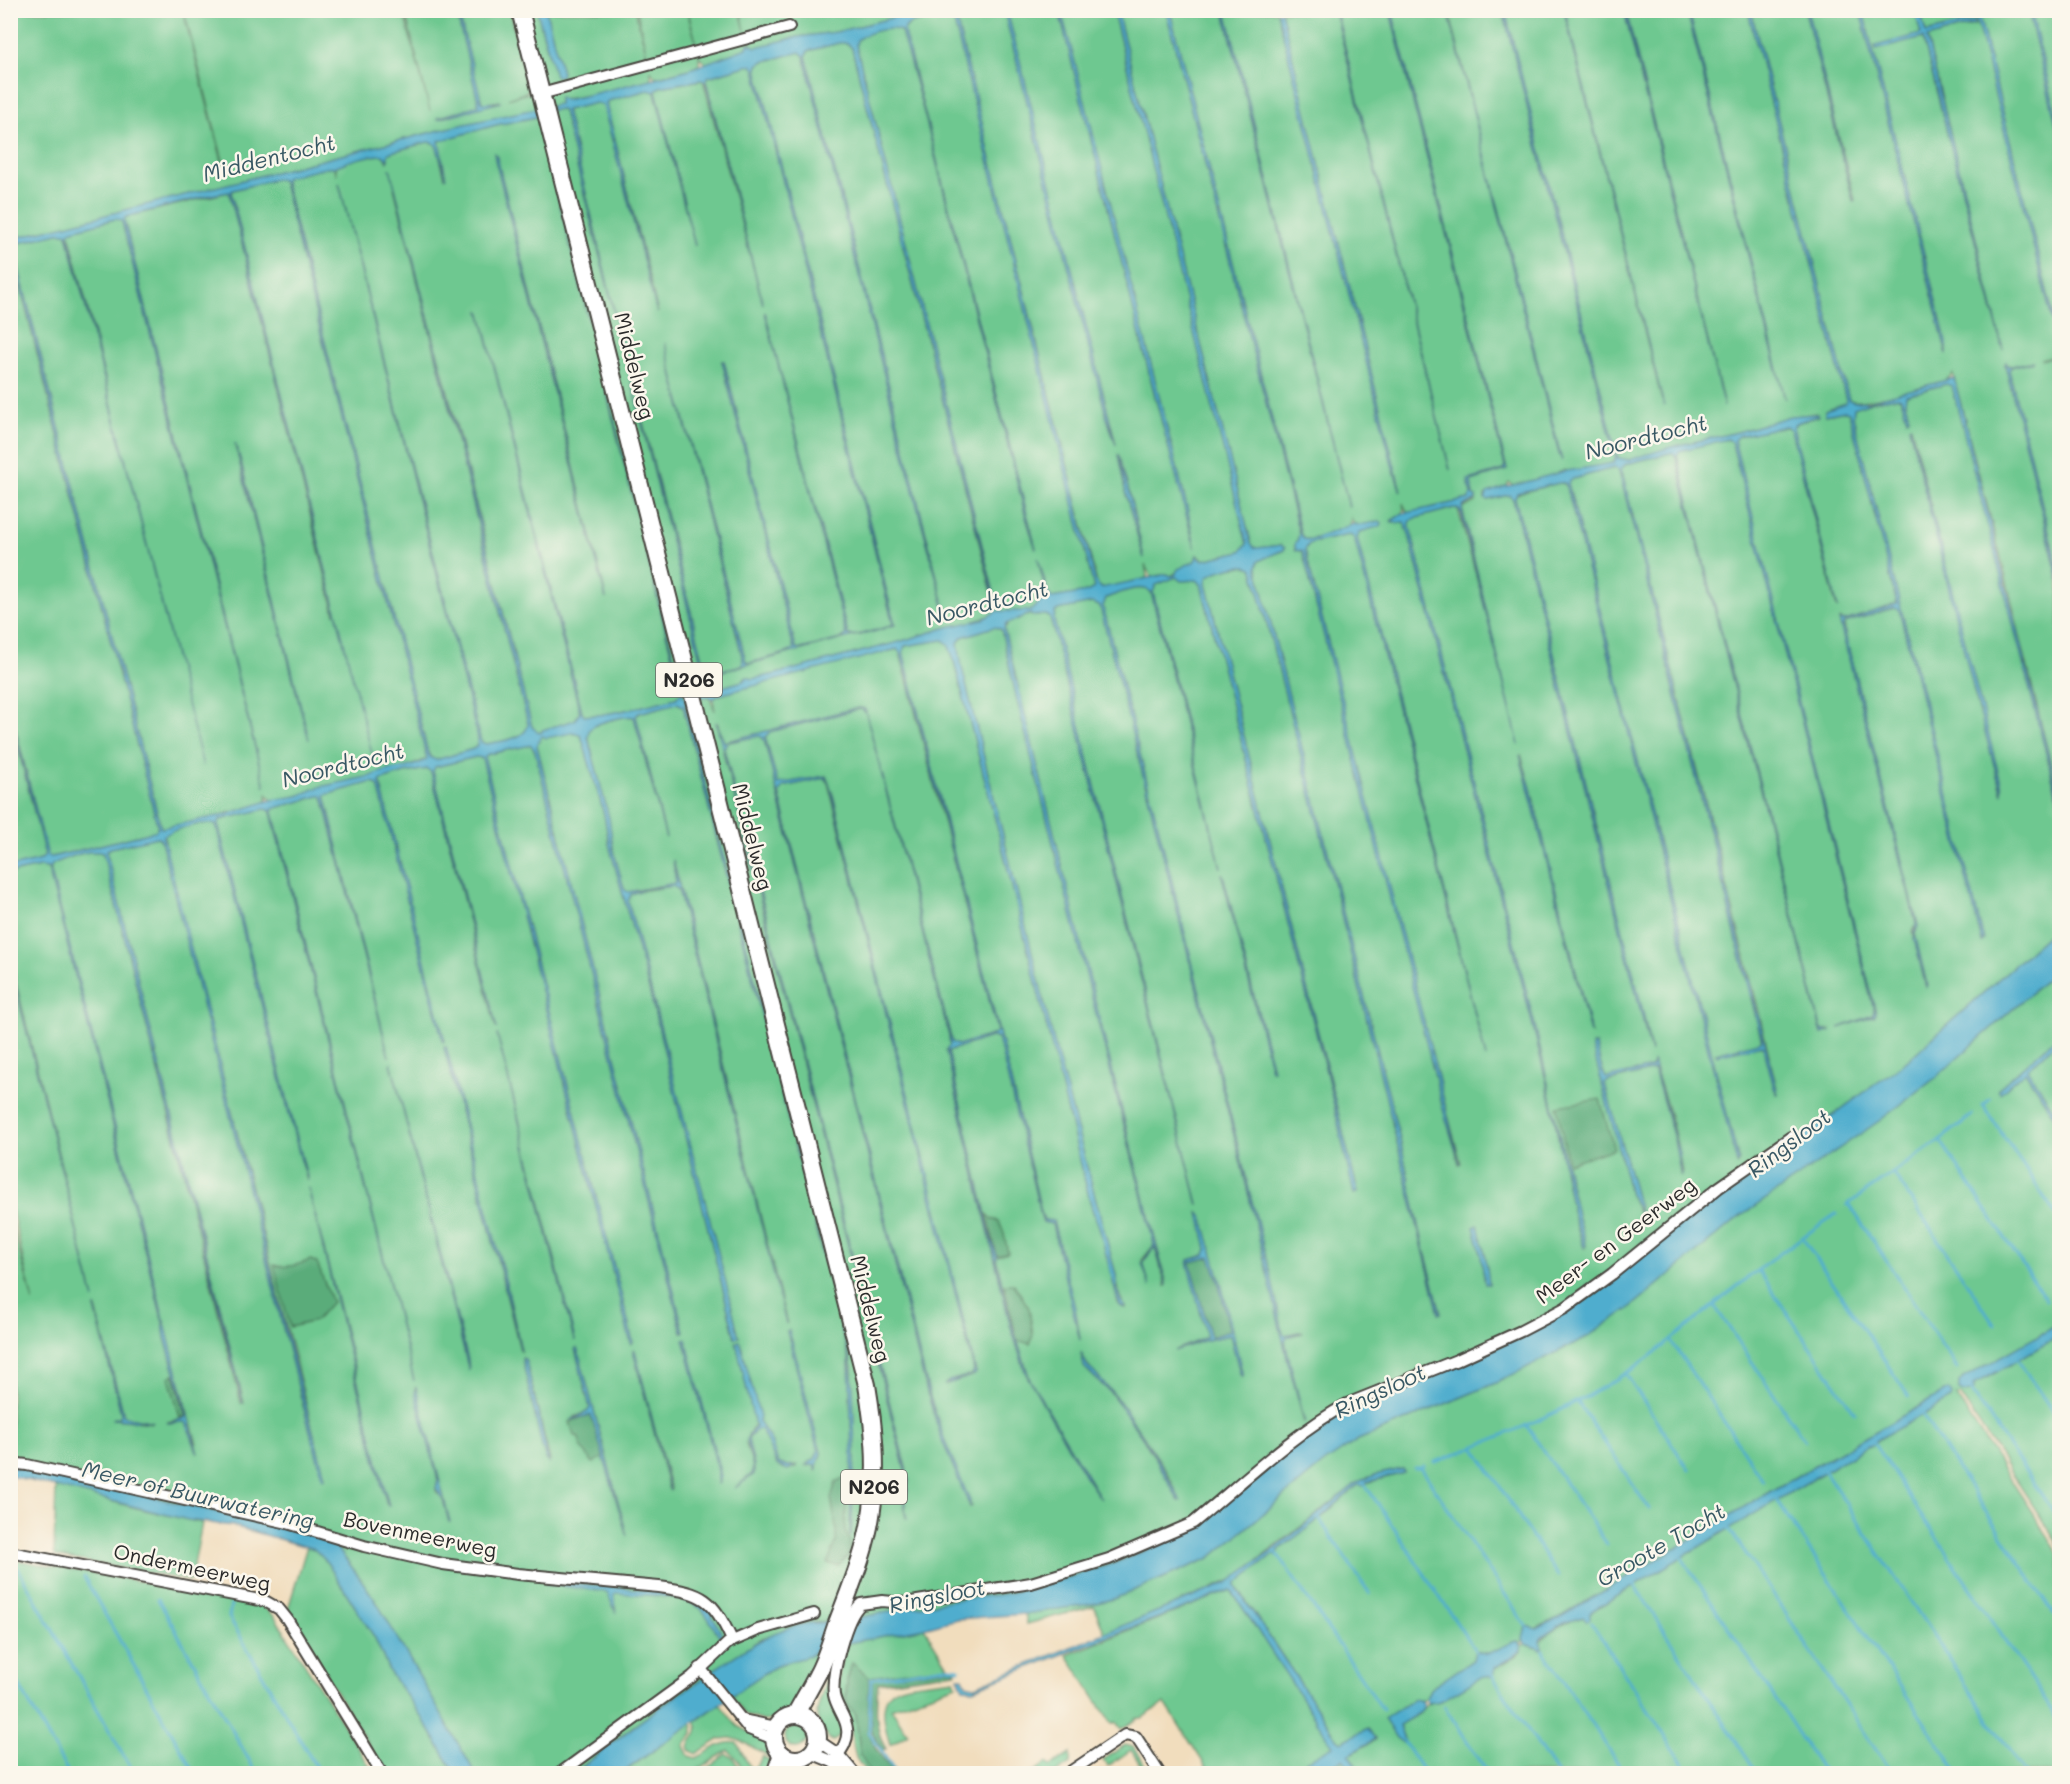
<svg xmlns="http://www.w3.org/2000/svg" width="2070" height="1784" viewBox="0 0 2070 1784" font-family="Mali,sans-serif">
<rect width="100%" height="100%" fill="#fbf7ec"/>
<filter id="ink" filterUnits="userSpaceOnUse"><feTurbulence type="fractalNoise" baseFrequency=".0167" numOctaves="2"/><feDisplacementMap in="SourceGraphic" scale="12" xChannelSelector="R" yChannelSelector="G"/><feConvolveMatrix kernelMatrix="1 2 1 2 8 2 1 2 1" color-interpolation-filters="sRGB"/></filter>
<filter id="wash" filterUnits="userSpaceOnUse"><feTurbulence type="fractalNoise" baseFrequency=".008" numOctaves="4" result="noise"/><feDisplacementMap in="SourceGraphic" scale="24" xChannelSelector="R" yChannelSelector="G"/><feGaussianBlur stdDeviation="1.35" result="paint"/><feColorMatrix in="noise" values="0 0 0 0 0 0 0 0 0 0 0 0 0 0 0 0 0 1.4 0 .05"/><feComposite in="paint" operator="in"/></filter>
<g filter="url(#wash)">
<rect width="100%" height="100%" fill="#f1ddbd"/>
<g fill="#6ec890" stroke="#4c7a5e" stroke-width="1.5" fill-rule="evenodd">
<path d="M1974,10L2057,340L2059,339L2051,306L1978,11H2059V126L2033,19L2030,20L2060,135L2059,354L2040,359L2059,356V573L2009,370L2011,367L2033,361L2012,366L2005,364L2059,581V797L2004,570L1953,374L1946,380C1929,385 1859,406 1849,400L1751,11H1805L1853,201L1855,200L1807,11H1860L1947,354V345L1863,11H1915L1921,34L1875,47L1876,49L1923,38L2003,350L1927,37L1975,25L1974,21L1926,33L1920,11Z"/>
<path d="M11,11H183L224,169L225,168L184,11H403L430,111L405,11H456L479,105L437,118L500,101L482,104L458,11H509L528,89L526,92L508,99L528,93L530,89L511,11H537L549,57L562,73L546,11H635L648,59L637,11H687L697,46L688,11H740L745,31L741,11H919L836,32L798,37L756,47L752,46L750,42L747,48L705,64L699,56V65L690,69L657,77L654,76L651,70V78L648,80C632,84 572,102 559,98V104L553,110L559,109L563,111L619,331L566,110L596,103L603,105L658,313L606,103L608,101L648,90L655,92L695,246L656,91L660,87L703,80L763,304L706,81L708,77L746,66L752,65L755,69L893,624C883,630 859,637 848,635L765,312L846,634L841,639L801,649L796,648L728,377L724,361H722L794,649L787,653L750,663L746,662L665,343L743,660L742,665C731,668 718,673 706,671L622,340L704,672L715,673L895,625L765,100L757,69L758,65L762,62L800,52L804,56L946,613L806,56L808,51L839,43H847L852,48L994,601L995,597L856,45L857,40C867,32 888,26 901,31L925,116L1026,517L1036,549L904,32L905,28C915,19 935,16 948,15L953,18L1056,428L1094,588L1087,592L1052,598L1048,593L1039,563L1047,597L1030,611H1003L964,625L948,627L899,642L776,674L752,679L747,677L743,681L699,694L709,696L715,711L713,699L719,695L837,663L899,649L997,1031L995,1034L958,1045L952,1042L865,709L861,708L852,709L724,742L717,722L725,760L908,1482L904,1509L906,1518L905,1511L909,1480L724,749L725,745L729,742L759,736L762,737L765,743L927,1392L942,1440L970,1507L971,1506L946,1444L930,1397L779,793L783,787L825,778L828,783L911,1109L833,795L826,776L778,784L765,737L770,732L855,710L862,709L866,713L949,1036L950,1045L946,1050L1010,1324L1026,1374L1030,1380L1009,1313L948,1051L991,1037L999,1039L1040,1212L1043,1222L1052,1224L1073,1305L1080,1340L1077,1318L1053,1221L1044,1220L1041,1212L1008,1068L903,655V648L905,646L943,640L948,644L953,657L1001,842L1092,1209L1100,1227L1117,1298L1118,1303L1124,1308H1126L1120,1297L1116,1275L1056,1050L962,668L958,643L962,637L994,627L1001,629L1002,633L1017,700L1152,1236L1154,1245L1142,1260L1144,1267L1143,1262L1155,1247L1166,1286L1167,1285L1129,1139L1004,629C1012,616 1037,611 1050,617L1198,1205L1054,620L1055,612L1058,610L1092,603L1100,606L1242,1167L1304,1423L1285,1342L1287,1337L1303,1333L1302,1331L1285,1335L1283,1333L1247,1182L1103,606L1106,598C1117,594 1140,583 1151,592L1221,868L1153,592L1156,585L1176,577L1181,581L1197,580L1201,584L1328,1079L1354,1194L1358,1192L1206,584L1207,577C1215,571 1244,562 1253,569L1334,885L1439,1313H1441L1424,1248L1400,1140L1257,568L1258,562C1262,558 1278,553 1284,550L1281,545L1258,548H1254L1251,543L1117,11H1166L1289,493L1299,533L1298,539L1295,543V550L1302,551L1305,561L1459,1164L1461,1163L1433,1060L1305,550L1308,545L1311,543L1349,535L1354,537L1486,1058L1357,538L1360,532L1365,530L1360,525L1354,524L1351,518L1350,527C1338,531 1316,541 1304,539L1301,535L1170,11H1224L1349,507L1226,11H1277L1401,492L1281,11H1335L1450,470L1336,11H1390L1505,466L1504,470L1469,480L1471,494L1469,499L1410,514L1407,512L1403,503L1404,512L1399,516L1392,520L1393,523L1404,522L1409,534L1535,1034L1552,1105L1573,1215L1583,1245L1585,1247L1586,1245L1577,1215L1536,1030L1409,523L1413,519L1454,508L1458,509L1488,619L1462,508L1476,502V497L1473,496L1471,481L1507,470L1392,11H1448L1471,100L1449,11H1503L1616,458L1613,463L1571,472L1564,470L1558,474L1519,484L1513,485L1509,482L1506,487L1485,495V498L1488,500L1509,495L1513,499L1651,1052L1643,1012L1515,498L1516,494L1559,483L1565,484L1567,488L1738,1164L1739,1162L1568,483L1573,479L1610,469L1615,468L1619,470L1762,1042L1716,1053L1718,1054L1763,1044L1777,1094V1089L1757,1004L1621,469L1626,464L1670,453H1674L1676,457L1822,1034L1831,1030L1823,1031L1821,1028L1677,455L1680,451C1693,447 1720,437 1731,440L1772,597L1734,440L1738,436L1774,428L1789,427L1792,433L1837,609L1793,427L1796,423L1817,417L1816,413L1797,416H1790C1751,430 1712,438 1672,447C1658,451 1632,464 1618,458L1505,11H1564L1662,401L1565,11H1624L1724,405L1626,11H1687L1785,399L1689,11H1748L1846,400V403L1825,410L1826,415L1845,411L1849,412L1897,604L1845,621L1840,619L1916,924L1913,932L1926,987L1915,934L1918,926L1916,917L1847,642L1844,623L1894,608L1898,609L1900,613L1973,900L1853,416L1854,408L1873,401L1898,397L1901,398L1907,418L1909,417L1905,402L1906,395L1946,384L1951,385L1954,389L2059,804V925L1907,1061L1836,1113L1774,1154L1592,1296L1568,1311L1522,1336L1459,1364L1298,1442L1197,1527L1183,1535L1115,1563L1041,1586L1004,1594L952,1600L830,1623L816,1621L762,1638L677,1696L676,1694L672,1697L673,1698L628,1730L574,1773H475L377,1603L360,1578L331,1540L295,1530L30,1469L11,1467L10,1217L33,1302L11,1207V969L93,1295L11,962V873L40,867L48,868L163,1322L165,1338L187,1415L186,1418L167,1422H186L197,1444L168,1340L50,868L53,864C67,858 89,848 103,853L241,1403H244L107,855V851L111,848L156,837H159L161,840L301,1398L323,1477L325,1478L168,860L164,835C174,830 206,820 216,824L307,1181L218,824L220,820L265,809L269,810L271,812L414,1380L272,809L319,796H322L324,800L389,1057L325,795L372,782L378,785L443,1041H444L380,782L382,780L404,773L427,769L431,772L496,1028L433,771L435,767L476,757L482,758L631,1344L633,1343L629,1325L485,760V756L489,754L531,745L535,751L539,767L682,1332H684L672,1285L537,745L540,737L544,736L572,733L581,735L604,814L610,848L649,989L735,1338L739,1337L628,901L629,896L634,892L673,886L678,889L787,1324L673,860L676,883L628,892L624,889L613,849L609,818L588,737C589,733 588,730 591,728C598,722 627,715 634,717L666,838L636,716L639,713L677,703L683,706L849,1359L852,1451L850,1536L855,1456L852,1368L850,1358L545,144L681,693L676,698C659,702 598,719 584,715L582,712L480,310L580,712L575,720L543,730V732L539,733L532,727L448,392L394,188L528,724C527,740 499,741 486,744L481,742L339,183L478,739L477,745L473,749L436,760L431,758L428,753L285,183V179L288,177L330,166L334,167L337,175L336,167C347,158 370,155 383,155L387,161L388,154L391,152L428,142L434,143L437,147L445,178L439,141L496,125L536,117L537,110L456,126L11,239ZM496,154L602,580L606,599L539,334ZM1911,426L2002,794L1975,695ZM1774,607L1876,1014L1875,1016L1839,1028L1873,1015L1874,1010ZM1521,754L1530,785L1591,1033L1590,1032ZM1223,875L1272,1066V1070L1222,876ZM497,1034L555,1259L574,1340ZM1593,1045L1606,1078L1652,1068L1653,1062C1665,1098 1677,1135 1682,1173L1680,1175C1678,1143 1666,1100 1654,1070L1606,1082L1605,1084L1639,1214L1630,1194ZM444,1047L508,1291L521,1351L520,1350ZM391,1063L392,1066L451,1300ZM924,1160L976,1373L974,1375L944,1385L949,1381L971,1375L974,1370ZM308,1187L354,1366L387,1505ZM1200,1213L1221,1283L1241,1376L1230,1335L1203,1341L1175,1350L1207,1337L1189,1260L1205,1255L1207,1249ZM95,1308H96L124,1416L153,1423L113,1419L120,1417L121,1413ZM787,1331H789L821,1453L816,1470L814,1465L807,1466V1464L815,1459L818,1451ZM575,1349L578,1350L627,1536L591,1415L574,1417L587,1412L590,1408ZM634,1350L671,1490H669L633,1351ZM1081,1353C1089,1372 1104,1382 1116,1397C1126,1409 1134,1423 1143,1436C1156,1456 1173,1477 1179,1501C1161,1464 1138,1430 1114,1397C1102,1381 1084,1375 1081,1353ZM522,1358L525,1359L528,1369L550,1460L546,1459L542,1446ZM747,1371L759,1421L771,1441L778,1463L785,1466L797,1465V1467L787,1470L777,1465L761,1429H757L748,1439L754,1474L736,1487L752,1474L753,1467L746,1444L748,1436L755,1424L744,1374ZM415,1387L449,1522L443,1499L436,1491L438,1480Z"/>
<path d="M963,11H1004L1106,415L1116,444L1007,11H1059L1154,392L1195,548L1187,507L1061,11H1113L1245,534L1247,544L1241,551L1204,560L1197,555L1195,561L1171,576L1167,574L1151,577L1145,565L1147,576L1145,579L1105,588L1098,587L959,31L956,14ZM1118,454L1128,488L1144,558L1126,495Z"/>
<path d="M276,179L282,180L283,182L427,759L403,769L375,774L372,776L320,787L298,796L272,801L267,794V801L265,803L184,825L161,828L13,246L15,244L58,233H65L67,234L114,415L69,233L73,230L115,219H121L122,222L265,787L124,219L126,217L229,192L335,614L231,192L233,190ZM235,444L241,462L298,699Z"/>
<polygon points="10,247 158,828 155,831 145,834 51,857 48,856 46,851 11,710"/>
<polygon points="10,717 45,855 41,860 11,867"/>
<path d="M2059,968V1035L1998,1089L2001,1092L2025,1071L2059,1124V1324L1963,1378L1959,1383L1974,1385L2059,1336V1545L1960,1395L1956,1396L2059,1553V1773H1361L1349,1755L1375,1740L1368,1728L1342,1742L1338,1740L1236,1586V1584L1272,1555H1277L1280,1549L1321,1518L1358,1485L1404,1473L1403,1469L1375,1475L1358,1482L1234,1579L1105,1634L1094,1606L1027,1624L1025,1614L1097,1603L1116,1598L1210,1558L1324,1463L1358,1440L1498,1382L1587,1337L1631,1307L1734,1221L1879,1121L1934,1079ZM1948,1390L1951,1399L1877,1440L1874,1444L1866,1447L1590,1612L1589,1616C1566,1620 1550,1631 1534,1647L1525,1644L1521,1646V1651L1518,1655L1441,1701C1428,1703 1429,1702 1421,1712C1416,1717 1405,1721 1399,1724L1405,1744L1385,1719L1413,1699L1422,1701L1426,1699L1430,1689L1482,1654C1495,1654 1505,1643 1518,1641L1520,1644L1523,1641L1525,1634L1562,1616L1771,1491Z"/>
<polygon points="2059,1041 2059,1118 2027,1069"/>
<polygon points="56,1486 136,1508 202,1523 191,1581 55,1556 54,1552"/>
<polygon points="307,1546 314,1548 326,1561 375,1638 390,1673 423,1719 455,1773 386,1773 287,1612"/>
<polygon points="10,1559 150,1583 262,1606 275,1617 374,1773 11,1773"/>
<polygon points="1231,1590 1353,1773 1210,1773 1165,1703 1142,1718 1136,1718 1136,1720 1121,1729 1116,1722 1112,1724 1067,1655"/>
<polygon points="924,1628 948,1666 869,1677 852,1663 847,1680 846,1699 848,1706 856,1714 860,1754 870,1773 866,1773 856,1758 852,1741 851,1728 840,1703 837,1687 842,1655 848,1643"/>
<path d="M817,1649H820L821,1652L793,1709L776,1719L764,1721L748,1716L743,1712L731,1696C751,1683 769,1667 792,1660C801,1657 810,1657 817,1649Z"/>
<path d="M832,1657C832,1665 828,1675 829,1685C831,1702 854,1731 833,1741C822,1736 817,1723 817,1711Z"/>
<path d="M954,1679L956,1685L891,1708L908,1734L890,1745C870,1678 901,1687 954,1679Z"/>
<path d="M720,1704L737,1726L770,1743L775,1755L772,1773H755L754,1767L758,1765L762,1756L769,1760L771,1757L741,1741L731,1738L720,1739L696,1754L689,1750C688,1738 703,1735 695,1722Z"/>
<path d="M690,1724L693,1726V1733L684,1746L689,1756L696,1758C711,1752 720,1740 737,1743L753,1773H740C743,1763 736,1757 728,1750L693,1773L622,1774Z"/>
<circle cx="796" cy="1737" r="11"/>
<polygon points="1125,1745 1133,1747 1150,1773 1146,1773 1131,1750 1108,1766 1103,1760"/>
<polygon points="726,1754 733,1757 738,1767 737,1773 700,1774"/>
<polygon points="1070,1754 1070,1764 1057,1773 1032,1773 1047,1763 1050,1767"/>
</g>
<g fill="#5aac7a" stroke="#426c52" stroke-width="1.5">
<polygon points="1600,1099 1614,1149 1568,1163 1557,1106"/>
<polygon points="987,1214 992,1219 999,1221 1004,1234 1008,1253 997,1256"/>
<polygon points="1210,1257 1218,1280 1230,1331 1211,1337 1190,1264 1191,1262"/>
<path d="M311,1260L317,1263L332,1302L315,1321L290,1327L274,1265C287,1269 299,1264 311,1260Z"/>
<polygon points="1004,1284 1014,1284 1029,1308 1033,1335 1030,1344 1017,1340"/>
<polygon points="174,1374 185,1416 180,1418 169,1377"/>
<polygon points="587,1415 591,1415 604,1457 593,1463 582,1448 578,1436 574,1436 570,1422"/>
<polygon points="848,1475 845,1531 850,1541 849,1555 838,1566 827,1563 836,1543 836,1527 831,1498 836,1482"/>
<polygon points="852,1663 869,1677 868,1731 876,1749 893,1773 870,1773 860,1754 856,1714 848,1706 846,1699 847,1680"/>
<path d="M946,1669L955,1670L956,1672L878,1683C876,1706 874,1729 886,1749L883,1751L871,1730L872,1679Z"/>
</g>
<g fill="#50adce" stroke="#3e6c7c" stroke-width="1.5" fill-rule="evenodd">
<polygon points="1505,10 1618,458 1629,460 1671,447 1738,432 1790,416 1817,414 1818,416 1796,423 1793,427 1838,609 1791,430 1786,426 1738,436 1734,440 1876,1013 1875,1016 1839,1028 1873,1015 1874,1010 1732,443 1727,439 1680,451 1677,455 1821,1028 1823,1031 1831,1031 1822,1034 1676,457 1674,453 1670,453 1626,464 1621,469 1778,1094 1777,1094 1774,1088 1763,1045 1717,1055 1716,1053 1762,1041 1619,470 1615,468 1610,469 1573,479 1568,483 1739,1162 1737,1164 1567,488 1565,483 1559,483 1517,493 1515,498 1643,1012 1651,1053 1513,499 1509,495 1488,500 1485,499 1487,493 1507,486 1519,484 1561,472 1608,464 1613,463 1616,458 1503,11"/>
<polygon points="456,11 458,11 482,103 501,102 438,119 437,118 479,105"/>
<polygon points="537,11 546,11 562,73 561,76 555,76"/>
<path d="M919,11H963L956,14L959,31L1096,582L1101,588L1167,574L1171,576L1175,575L1178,569L1195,561L1197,555L1200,559L1204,560L1241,551L1247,544L1113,11H1117L1251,543L1254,547L1258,548L1281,545L1285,548L1284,550C1279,552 1261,559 1258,562L1257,568L1400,1140L1424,1248L1441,1313L1439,1314L1334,885L1253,569C1245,561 1215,571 1207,577L1206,584L1358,1193L1354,1194L1328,1079L1201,584L1197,580L1181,581L1176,577L1156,585L1153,592L1221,868L1151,592C1141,583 1117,594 1106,598L1103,606L1272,1281L1283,1333L1285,1335L1303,1332L1287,1337L1285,1342L1305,1423L1289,1366L1242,1167L1100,606L1092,603L1058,610L1055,612L1054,620L1198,1205L1050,617L1046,615L1032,616L1030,614L1006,624L1004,629L1129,1139L1167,1286L1155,1247L1143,1262L1150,1287L1142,1263L1154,1245L1152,1236L1017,700L1002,633L1001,629L994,627L962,637L958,643L962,668L1056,1050L1116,1275C1117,1286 1117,1300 1126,1307L1124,1308L1120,1306L1117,1298L1099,1227L1092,1209L1001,842L953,657L948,644L943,640L905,646L903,651L1008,1068L1041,1212L1044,1220L1053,1221L1075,1308L1080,1340L1052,1224L1043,1222L1040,1212L998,1038L991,1037L948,1051L991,1237L997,1256L996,1260L1012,1325L1030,1380L1101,1499L1085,1476L1026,1374L1010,1324L947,1055L946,1050L950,1045L949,1036L866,713L862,709H859L770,732L765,737L778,784L826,776L833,795L941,1226L976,1373L974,1375L944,1385L949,1381L972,1375L974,1370L829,783L825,778L783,787L779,793L930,1397L946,1444L970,1501V1507L942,1440L927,1392L765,743L762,737L759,736L729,742L725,745L724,749L909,1480L905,1511L907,1519L904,1509L908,1482L716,722L724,742L852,709L861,708L865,709L952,1042L958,1045L995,1034L997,1031L906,671L901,654L897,649L719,695L713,699L709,696L699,698L698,694L743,681L747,677L752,679L776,674L899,642L948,627L983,619L997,611H1030L1047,597L1038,558L1048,593L1052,598L1087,592L1094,588L954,22L951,16L943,15L909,24L905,28L904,32L1036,549L1026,517L925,116L901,31C888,26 867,32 857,40L856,45L995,597V602L852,48L847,43H839L808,51L806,56L946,613L917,506L804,56L800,52L762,62L758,65L757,69L765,100L895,625L715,673L704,672L702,666L621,339L706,671C718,673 731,668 742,665L743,660L665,343L746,662L750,663L787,653L794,649L722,361H724L728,377L796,648L801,649L841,639L846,635L765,312L848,635C859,637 883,630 893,624L755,69L752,65L746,66L708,77L706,81L763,304L705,81L701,80L660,87L656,91L695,246L655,92L648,90L608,101L606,103L657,313L603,105L596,103L566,110L619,331L563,111L559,109L551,111L550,106L559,104V97L565,100L588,95L690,69L747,48L748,43L756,47L798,37L836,32Z"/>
<polygon points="1004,11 1007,11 1018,53 1116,445 1106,415"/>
<polygon points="1059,11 1061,11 1074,58 1187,507 1195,548 1154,392"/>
<polygon points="1166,11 1170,11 1301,535 1304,539 1311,540 1353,524 1360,525 1380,521 1382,523 1381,526 1360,532 1357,538 1486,1058 1354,537 1349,535 1311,543 1308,545 1305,550 1460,1164 1444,1113 1305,561 1302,551 1295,550 1295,543 1298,539 1299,533 1289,493"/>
<polygon points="1224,11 1226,11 1231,30 1349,507"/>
<polygon points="1277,11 1281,11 1401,492 1393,468"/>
<polygon points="1335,11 1336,11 1450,470"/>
<polygon points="1390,11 1392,11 1507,470 1471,481 1473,496 1476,497 1476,500 1463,506 1462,509 1519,745 1461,513 1458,509 1454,508 1413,519 1409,523 1536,1030 1577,1215 1586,1245 1584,1247 1573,1215 1552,1105 1535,1034 1409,534 1404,522 1392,523 1391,521 1402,514 1469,499 1471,494 1468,480 1503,470 1505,466"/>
<polygon points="1448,11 1518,283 1562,461 1559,454"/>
<polygon points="1564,11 1565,11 1664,406"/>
<polygon points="1624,11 1626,11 1724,407"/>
<polygon points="1687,11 1689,11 1785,399 1771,347"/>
<polygon points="1748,11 1751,11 1849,400 1855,402 1869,401 1954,378 2059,797 2059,804 1952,386 1946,384 1906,395 1905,402 1909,417 1907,419 1901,398 1898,397 1873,401 1854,408 1853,416 1984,940 1982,942 1900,613 1898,609 1894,608 1844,623 1843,627 1847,642 1916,917 1918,926 1915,934 1927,985 1926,987 1914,939 1916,923 1839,620 1845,621 1897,604 1849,412 1845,411 1825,415 1825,410 1845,403 1846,400"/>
<polygon points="1805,11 1807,11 1812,28 1854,202"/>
<polygon points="1860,11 1863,11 1947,345 1947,354"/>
<polygon points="1915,11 1920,11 1926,33 1974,21 1975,24 1927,38 2003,350 1923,38 1876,50 1875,46 1921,34"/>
<polygon points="1974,11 1978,11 2059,340 2057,340"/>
<polygon points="2030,19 2033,19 2059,126 2059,135"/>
<path d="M534,109H537L538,113L536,117L496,125L439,141L446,178L437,147L434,143L428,142L391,152L388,154V161L383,155C367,155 348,161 334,167H330L288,177L285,179V183L428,753L431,758L436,760L473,749L477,745L478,739L339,183L481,742L486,744C499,741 527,740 528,724L390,168L532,727L540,733L542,732V730L575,720L580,712L480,310L582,712L584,715C598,719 659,702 676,698L681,693L545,144L683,695L686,698L685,704L850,1358L853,1388L855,1456L851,1537L850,1532L852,1451L849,1359L683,706L677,703L639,713L636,716L666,838L634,717C627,715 598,722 591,728C588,730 589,733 588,737L609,818L613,848L624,889L628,892L676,883L673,860L786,1324L678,889L673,886L646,889L631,894L628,901L725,1279L739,1337L735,1338L649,989L610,848L604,814L581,735L572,733L546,738L543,736L541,737L537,746L684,1332H682L539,767L535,751L531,745L489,754L485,756V760L629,1325L633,1343L631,1344L482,758L476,757L435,767L433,771L497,1029L431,772L427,769L404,773L382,780L380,782L445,1041L443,1042L378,785L372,782L325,795L389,1057L324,800L322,796H319L272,809L414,1381L271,812L269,810L265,809L220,820L218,824L308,1181L300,1157L216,825C206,820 172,830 163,836L291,1351L323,1469L325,1478L323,1479L292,1364L161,840L157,837L111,848L107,850V855L238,1380L243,1404L103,853C89,848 67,858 53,864L50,868L198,1454L186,1422L167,1423L186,1418L187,1415L165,1337L163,1322L48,868L40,867L11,873V867L41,860L45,855L11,717L10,710L48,856L52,857L145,834L155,831L158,828L11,247V239L456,126ZM276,179L282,180L283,182L427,759C412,770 383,768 372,776L319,787L298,796L271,800L228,814L161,828L13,246L15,244L58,233H65L67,234L203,766L69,237V232L73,230L115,219L121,220L122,222L265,787L124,220L126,217L212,195L229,192L372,754L231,192L233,190Z"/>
<polygon points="494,153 496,154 606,599 495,159"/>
<polygon points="2033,361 2011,367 2009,370 2059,573 2059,581 2005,364 2006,362 2008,366 2012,366"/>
<polygon points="1910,426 2002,787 2002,794 1975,695 1909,427"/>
<polygon points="235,443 241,462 309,740 298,699"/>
<polygon points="1118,454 1128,488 1144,558 1126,495"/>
<polygon points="1520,755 1530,785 1591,1033 1590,1033"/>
<polygon points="1222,875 1223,875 1273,1070 1271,1070"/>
<path d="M2059,925V968L1934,1079L1879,1121L1734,1221L1631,1307L1587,1337L1498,1382L1358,1440L1324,1463L1210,1558L1116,1598L1097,1603L1025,1614L957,1619L924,1628L817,1649L810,1656L780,1664L766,1672L672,1737L622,1773L574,1774C615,1741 655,1708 700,1681C706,1677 711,1671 718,1667C751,1645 788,1618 830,1623L952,1600L1004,1594L1041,1586L1115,1563L1192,1531L1298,1442L1334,1416L1522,1336L1568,1311L1592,1296L1710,1199L1836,1113L1907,1061Z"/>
<polygon points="10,962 94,1300 11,969"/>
<polygon points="497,1034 575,1340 574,1340"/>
<polygon points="2059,1035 2059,1041 2027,1069 2059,1118 2059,1124 2025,1071 2000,1093 1998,1089"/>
<polygon points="1592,1045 1596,1045 1602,1070 1606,1078 1652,1068 1653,1061 1679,1153 1681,1177 1674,1139 1654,1070 1608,1081 1605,1084 1641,1215 1630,1194"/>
<polygon points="446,1046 508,1291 521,1351 444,1047"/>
<polygon points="391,1062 468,1360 469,1371"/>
<polygon points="308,1187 389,1506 388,1506 383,1490"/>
<path d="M1199,1213L1202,1215L1221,1283L1243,1376H1241L1230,1335L1203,1341L1174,1351L1207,1337L1188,1266L1189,1260L1205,1255L1207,1249ZM1210,1257L1218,1280L1230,1331L1211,1337L1190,1264L1191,1262Z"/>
<polygon points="1478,1225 1486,1259 1489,1284 1485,1284 1480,1250 1474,1227"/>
<polygon points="95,1307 124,1416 154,1422 112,1419 120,1417 121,1413"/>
<path d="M2059,1324V1336L1974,1385V1390C1968,1394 1964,1393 1959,1390V1383L1963,1378Z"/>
<polygon points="789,1330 821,1453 817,1465 817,1471 814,1465 806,1465 815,1459 818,1451 787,1331"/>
<polygon points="684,1339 686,1339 721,1476 718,1485 718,1471"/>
<polygon points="740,1341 760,1417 759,1421 771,1441 778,1463 785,1466 797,1466 787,1470 777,1465 761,1429 757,1429 748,1439 754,1466 754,1474 735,1488 752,1474 753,1467 746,1440 755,1426 736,1342"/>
<polygon points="575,1348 577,1348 578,1350 627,1536 591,1415 571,1420 587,1412 590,1408"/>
<polygon points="633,1350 635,1350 670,1491"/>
<polygon points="1081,1352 1087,1365 1113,1393 1125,1409 1161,1464 1181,1501 1179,1501 1150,1449 1112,1394 1084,1367"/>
<polygon points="522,1358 525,1359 528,1369 549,1462 546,1459 542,1446"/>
<polygon points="416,1387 450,1522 449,1522 443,1499 436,1489 438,1480 415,1393"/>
<polygon points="1948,1390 1952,1394 1951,1399 1877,1440 1874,1444 1866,1447 1590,1612 1590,1619 1587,1621 1583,1617 1566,1622 1542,1637 1540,1641 1543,1650 1525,1644 1523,1638 1526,1626 1537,1629 1562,1616 1771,1491"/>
<polygon points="10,1467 30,1469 295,1530 331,1540 360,1578 377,1603 475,1773 455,1773 423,1719 390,1673 375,1638 326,1561 314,1549 233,1526 188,1520 11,1476"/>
<path d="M1403,1469L1404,1473L1367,1482L1364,1486L1358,1485L1318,1520L1280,1549L1276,1555H1272L1236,1584V1587L1338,1740L1342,1742L1368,1728L1375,1739L1349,1755L1361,1773H1353L1343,1759L1318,1773H1286L1333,1746L1231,1590C1145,1623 1059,1655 973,1689L963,1688L958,1677H963L966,1684L975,1686L1227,1583L1275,1549L1358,1482L1375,1475Z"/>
<path d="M547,1581L657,1591L696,1599L704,1605L710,1612L723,1636L720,1637C713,1628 709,1617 701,1609C685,1594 638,1595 616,1593L614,1595L616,1613L607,1592L546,1584Z"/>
<path d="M1518,1641L1521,1646V1651L1495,1668L1493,1677L1483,1676L1441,1701L1428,1703L1426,1699L1430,1689L1473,1660L1475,1650C1491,1660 1501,1643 1518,1641Z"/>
<polygon points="1414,1699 1422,1701 1424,1705 1421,1712 1399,1725 1406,1745 1396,1738 1384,1719"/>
</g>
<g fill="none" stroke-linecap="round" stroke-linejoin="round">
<g stroke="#50adce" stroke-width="3">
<polyline points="1983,1105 2060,1221"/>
<polyline points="1983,1106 1990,1099"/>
<polyline points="1940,1140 2046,1300"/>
<polyline points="1894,1174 1995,1325"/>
<polyline points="1849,1204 1957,1368"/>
<polyline points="1847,1205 1940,1140 1972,1115"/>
<polyline points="1802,1237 1909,1397"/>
<polyline points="1758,1270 1855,1413"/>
<polyline points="1714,1305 1805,1441"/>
<polyline points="1671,1341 1763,1481"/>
<polyline points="2017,1359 2060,1422"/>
<polyline points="1626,1374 1689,1470"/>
<polyline points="1972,1392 2060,1522"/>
<polyline points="1577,1401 1649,1509"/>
<polyline points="1923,1416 2060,1623"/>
<polyline points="1526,1425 1607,1544"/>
<polyline points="1874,1444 2060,1723"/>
<polyline points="1474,1447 1558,1576"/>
<path d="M1435,1462C1500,1437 1567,1411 1625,1374C1657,1353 1686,1328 1715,1304C1754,1272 1794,1242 1836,1214"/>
<polyline points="1414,1468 1421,1468 1424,1466"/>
<polyline points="1421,1468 1526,1626"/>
<polyline points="1824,1470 2025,1774"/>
<polyline points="1364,1483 1476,1652"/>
<polyline points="1775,1498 1959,1774"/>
<polyline points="1318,1517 1370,1594"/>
<polyline points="1729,1528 1892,1774"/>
<polyline points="1276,1552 1383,1710"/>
<polyline points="1680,1555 1825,1774"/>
<polyline points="16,1565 134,1774"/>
<polyline points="84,1577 195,1774"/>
<polyline points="1634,1585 1758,1774"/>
<polyline points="158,1599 257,1774"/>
<polyline points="231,1605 229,1617 320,1774"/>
<polyline points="1591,1623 1690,1774"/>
<polyline points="1543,1650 1625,1774"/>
<polyline points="10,1669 69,1774"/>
<polyline points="1492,1675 1557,1774"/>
<polyline points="1444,1706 1489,1774"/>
<polyline points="1404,1742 1425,1774"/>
<polyline points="896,1774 869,1732 871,1679 945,1667 959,1669"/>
</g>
</g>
</g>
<g filter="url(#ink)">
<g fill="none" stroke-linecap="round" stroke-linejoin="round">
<defs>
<g id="minor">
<polyline points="541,94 789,27"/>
<path d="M10,1463L27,1465L284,1522L364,1546L443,1564L518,1574L659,1587C704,1593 712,1598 732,1640"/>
<polyline points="10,1552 265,1601 279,1609 287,1619 382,1774"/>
<polyline points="700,1668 749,1729 774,1739"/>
<polyline points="742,1720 776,1727"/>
<polyline points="817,1740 838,1754 855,1774"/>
<polyline points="811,1753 833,1762 846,1774"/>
<path d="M833,1762C840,1752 849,1742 847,1729C846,1717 836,1707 834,1695C831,1675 846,1616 861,1604L882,1601L905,1603L1031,1583L1109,1559L1193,1523C1243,1482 1291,1435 1347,1404L1457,1360L1521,1331L1565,1308L1612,1274L1718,1188L1791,1137"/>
<polyline points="559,1774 692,1677 728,1643 758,1630 814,1614"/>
<polyline points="1067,1774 1125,1735 1136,1737 1160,1774"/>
</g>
<g id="primary">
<path d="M520,10L867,1385C874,1427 878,1467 872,1509C867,1549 851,1586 837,1623C831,1640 826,1659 817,1675C810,1689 802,1702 795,1715"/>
<circle cx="796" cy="1737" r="22"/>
<polyline points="775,1774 782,1754"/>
<polyline points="789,1774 795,1759"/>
</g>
</defs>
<use href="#minor" stroke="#494641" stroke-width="14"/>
<use href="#primary" stroke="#494641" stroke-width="20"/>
<use href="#minor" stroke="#fff" stroke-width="10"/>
<use href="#primary" stroke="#fff" stroke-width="16"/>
</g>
</g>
<g text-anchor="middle" stroke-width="5" stroke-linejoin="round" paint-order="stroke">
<g fill="#fbf7ec" stroke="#696865" stroke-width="1.5">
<rect x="656" y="663" width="66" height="34" rx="4.5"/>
<rect x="841" y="1470" width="66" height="34" rx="4.5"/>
</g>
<g font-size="20" font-weight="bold" fill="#2b2b2b">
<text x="689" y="687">N206</text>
<text x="874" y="1494">N206</text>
</g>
<g font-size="21" fill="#2b2b2b" stroke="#fbf7ec">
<text transform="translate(634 366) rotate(76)" y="7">Middelweg</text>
<text transform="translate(752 837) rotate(76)" y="7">Middelweg</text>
<text transform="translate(1616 1241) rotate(-37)" y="7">Meer- en Geerweg</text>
<text transform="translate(870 1309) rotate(76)" y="7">Middelweg</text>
<text transform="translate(420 1535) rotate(12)" y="7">Bovenmeerweg</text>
<text transform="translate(192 1568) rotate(12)" y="7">Ondermeerweg</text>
</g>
<g font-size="22" font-style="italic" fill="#385864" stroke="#fbf7ec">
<text transform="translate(269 158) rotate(-14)" y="8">Middentocht</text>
<text transform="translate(1646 437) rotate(-14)" y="8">Noordtocht</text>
<text transform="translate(987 603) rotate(-14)" y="8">Noordtocht</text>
<text transform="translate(343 765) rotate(-14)" y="8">Noordtocht</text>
<text transform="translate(1789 1143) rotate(-37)" y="8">Ringsloot</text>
<text transform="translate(1380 1391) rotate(-25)" y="8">Ringsloot</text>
<text transform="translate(198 1495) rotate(13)" y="8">Meer of Buurwatering</text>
<text transform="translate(1661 1545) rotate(-30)" y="8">Groote Tocht</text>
<text transform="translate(937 1596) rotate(-11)" y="8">Ringsloot</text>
</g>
</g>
<rect width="2070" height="1784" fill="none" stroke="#fbf7ec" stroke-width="36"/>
</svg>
